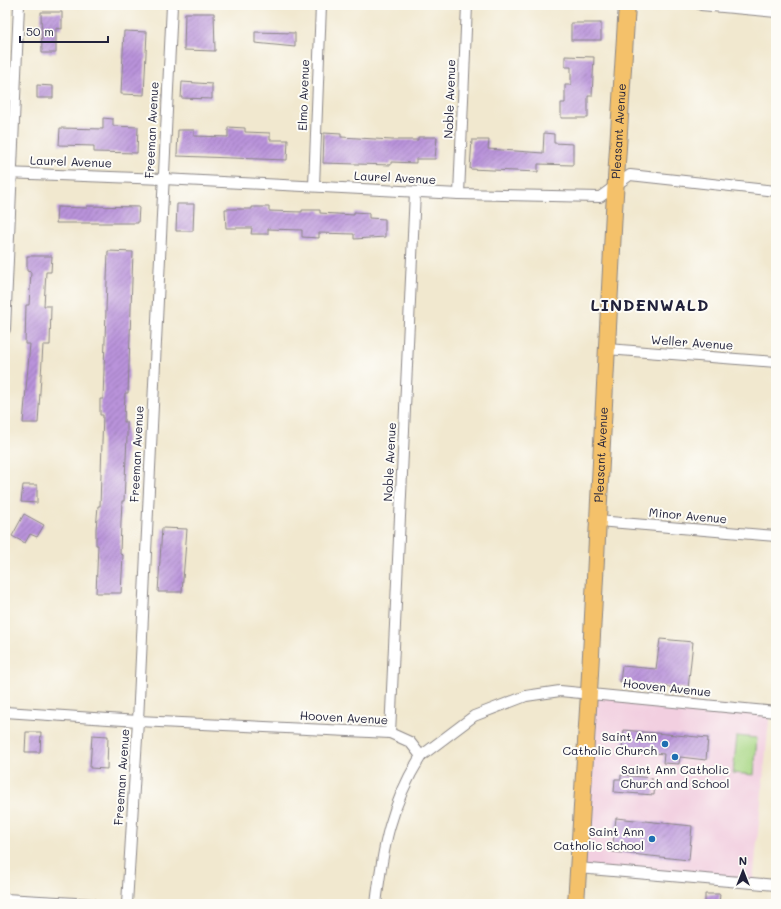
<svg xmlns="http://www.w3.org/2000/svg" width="781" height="909" viewBox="0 0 781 909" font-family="Mali,sans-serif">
<defs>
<pattern id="building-hatch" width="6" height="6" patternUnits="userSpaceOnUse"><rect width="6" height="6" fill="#b993da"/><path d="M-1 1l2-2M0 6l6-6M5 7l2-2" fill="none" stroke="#9678b2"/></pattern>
</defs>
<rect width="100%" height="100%" fill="#fdfcf7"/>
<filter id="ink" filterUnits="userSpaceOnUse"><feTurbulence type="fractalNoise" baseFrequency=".025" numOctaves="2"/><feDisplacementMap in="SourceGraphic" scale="8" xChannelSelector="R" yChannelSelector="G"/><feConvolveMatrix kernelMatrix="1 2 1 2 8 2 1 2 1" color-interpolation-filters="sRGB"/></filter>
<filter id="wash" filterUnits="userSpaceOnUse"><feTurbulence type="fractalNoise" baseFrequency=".012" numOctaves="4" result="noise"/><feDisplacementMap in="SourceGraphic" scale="16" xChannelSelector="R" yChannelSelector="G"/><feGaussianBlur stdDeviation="0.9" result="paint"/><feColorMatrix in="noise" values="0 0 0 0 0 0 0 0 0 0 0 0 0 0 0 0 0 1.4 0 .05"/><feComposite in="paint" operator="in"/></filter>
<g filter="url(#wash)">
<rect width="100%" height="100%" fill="#f1e8cf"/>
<polygon fill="#f2cfe0" points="589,693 770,711 753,883 578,868"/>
<polygon fill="#a8d785" stroke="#657c60" points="737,736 757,738 754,775 733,773"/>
<g id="blocks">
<g fill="url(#building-hatch)">
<polygon points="41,12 62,12 62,29 56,28 56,53 42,53"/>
<polygon points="185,13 214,13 215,51 184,50"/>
<rect x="571" y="23" width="30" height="17"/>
<polygon points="124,31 147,32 144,95 121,94"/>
<polygon points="255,32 295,33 295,47 255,43"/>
<polygon points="565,56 594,57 592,96 588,96 588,118 561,118 561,103 565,103 565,85 571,85 571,67 565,67"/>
<polygon points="182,82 212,84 212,99 181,98"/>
<polygon points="37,85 53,86 53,98 37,98"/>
<polygon points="103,118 113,119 113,126 138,127 137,153 94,152 94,146 59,145 60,128 103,129"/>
<polygon points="228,127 245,128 245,132 270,133 270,140 288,140 287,160 177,156 178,130 194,130 194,136 228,137"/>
<polygon points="324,133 341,134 341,137 392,140 418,140 418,137 437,137 435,159 416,159 416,163 391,162 391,165 323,163"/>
<polygon points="544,133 554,134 554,143 573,144 573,165 538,164 538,172 470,169 472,140 489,140 488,149 543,153"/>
<polygon points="177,204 194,204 193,231 176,231"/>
<polygon points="87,206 139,207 138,223 56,223 57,207 87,208"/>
<polygon points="252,207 269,207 269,211 302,212 302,210 320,210 320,213 354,215 354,212 369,213 369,218 385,219 385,237 354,239 354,234 319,233 319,238 302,237 302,230 268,229 268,234 251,234 252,228 226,228 225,209 252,209"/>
<polygon points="108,251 133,252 128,393 125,393 124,422 127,422 127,437 124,501 122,501 121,522 120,554 123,555 121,593 96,593 98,545 96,545 96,529 98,506 100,506 102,442 103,415 100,415 100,399 103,399"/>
<polygon points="27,256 52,256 51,272 46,272 44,306 51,306 50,345 43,345 38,423 23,423 30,344 25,344 26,305 29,305 31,272 27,271"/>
<polygon points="23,485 37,485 37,503 21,502"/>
<polygon points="24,514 44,525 37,537 30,534 25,543 12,536"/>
<polygon points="162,528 187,529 182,592 158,592"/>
<polygon points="660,639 693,642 688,689 620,682 622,666 656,669"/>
<polygon points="624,730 708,738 706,760 680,757 679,764 663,763 664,754 622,750"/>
<polygon points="26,732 41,732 40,752 25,752"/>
<polygon points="92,735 108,736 107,769 90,768"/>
<polygon points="621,775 652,778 652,782 655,782 654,795 614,792 615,779 621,779"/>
<polygon points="616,818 692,826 689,860 612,852"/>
<polygon points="705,894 720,894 719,904 705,904"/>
</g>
</g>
</g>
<g filter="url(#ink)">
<use href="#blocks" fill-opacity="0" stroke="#8a8585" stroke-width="1"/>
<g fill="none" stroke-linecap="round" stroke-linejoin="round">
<defs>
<g id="street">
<polyline points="701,5 776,12"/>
<polyline points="5,173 163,179 459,194 600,197 630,175 776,191"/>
<polyline points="314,186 321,5"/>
<polyline points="459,194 467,5"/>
<polyline points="5,329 19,5"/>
<polyline points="607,349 776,362"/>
<polyline points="598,521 776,536"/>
<polyline points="5,712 138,721 390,733 410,742 421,756 474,716 526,696 560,691 776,712"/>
<polyline points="390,733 415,192"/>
<polyline points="578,868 776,885"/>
<polyline points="5,899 93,904"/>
<polyline points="127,904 138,721 172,5"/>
<path d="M376,904C383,847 390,806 421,756"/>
</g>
<g id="primary">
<path id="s1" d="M576,904L589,693L614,211L627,5"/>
</g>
</defs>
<use href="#street" stroke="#8a8585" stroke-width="12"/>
<use href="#primary" stroke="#8a8585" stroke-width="18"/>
<use href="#street" stroke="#fff" stroke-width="10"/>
<use href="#primary" stroke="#f4c16a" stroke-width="16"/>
</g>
</g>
<g fill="#1f6fb2" stroke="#fdfcf7" stroke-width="1.5">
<circle cx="665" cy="744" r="4"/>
<circle cx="675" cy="757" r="4"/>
<circle cx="652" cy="839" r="4"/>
</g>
<g text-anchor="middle" stroke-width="4" stroke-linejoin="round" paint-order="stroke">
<g font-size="12" fill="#22223b" stroke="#fdfcf7">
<text transform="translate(304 95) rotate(-88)" y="4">Elmo Avenue</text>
<text transform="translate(450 99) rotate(-88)" y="4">Noble Avenue</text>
<text transform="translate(152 130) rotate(-87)" y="4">Freeman Avenue</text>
<text dy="4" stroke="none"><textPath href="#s1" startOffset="774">Pleasant Avenue</textPath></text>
<text transform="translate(71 162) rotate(2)" y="4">Laurel Avenue</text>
<text transform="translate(395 178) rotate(3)" y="4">Laurel Avenue</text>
<text transform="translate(692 343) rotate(4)" y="4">Weller Avenue</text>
<text transform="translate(137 454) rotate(-87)" y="4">Freeman Avenue</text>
<text dy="4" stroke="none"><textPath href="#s1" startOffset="450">Pleasant Avenue</textPath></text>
<text transform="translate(390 462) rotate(-87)" y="4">Noble Avenue</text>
<text transform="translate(688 516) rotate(5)" y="4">Minor Avenue</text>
<text transform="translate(667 688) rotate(6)" y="4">Hooven Avenue</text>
<text transform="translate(344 718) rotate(3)" y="4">Hooven Avenue</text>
<text transform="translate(122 777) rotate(-86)" y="4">Freeman Avenue</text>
</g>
<g font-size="12" fill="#22223b" stroke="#fdfcf7" text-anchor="end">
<text x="657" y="741">Saint Ann<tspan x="657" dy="14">Catholic Church</tspan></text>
<text x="675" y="774" text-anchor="middle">Saint Ann Catholic<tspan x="675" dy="14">Church and School</tspan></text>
<text x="644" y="836">Saint Ann<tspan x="644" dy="14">Catholic School</tspan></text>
</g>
<g font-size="16" font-weight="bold" letter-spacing="1" fill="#22223b" stroke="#fdfcf7">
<text x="650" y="311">LINDENWALD</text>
</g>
</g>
<rect width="781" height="909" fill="none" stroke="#fdfcf7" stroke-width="20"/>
<g transform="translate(743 871)" stroke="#fdfcf7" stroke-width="3" paint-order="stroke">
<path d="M0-3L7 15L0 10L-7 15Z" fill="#22223b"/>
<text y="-6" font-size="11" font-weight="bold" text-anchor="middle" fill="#22223b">N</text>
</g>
<path d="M20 36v6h88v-6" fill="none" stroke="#22223b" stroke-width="2"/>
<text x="26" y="36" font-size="12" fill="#22223b" stroke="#fdfcf7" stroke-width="3" paint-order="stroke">50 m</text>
</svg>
